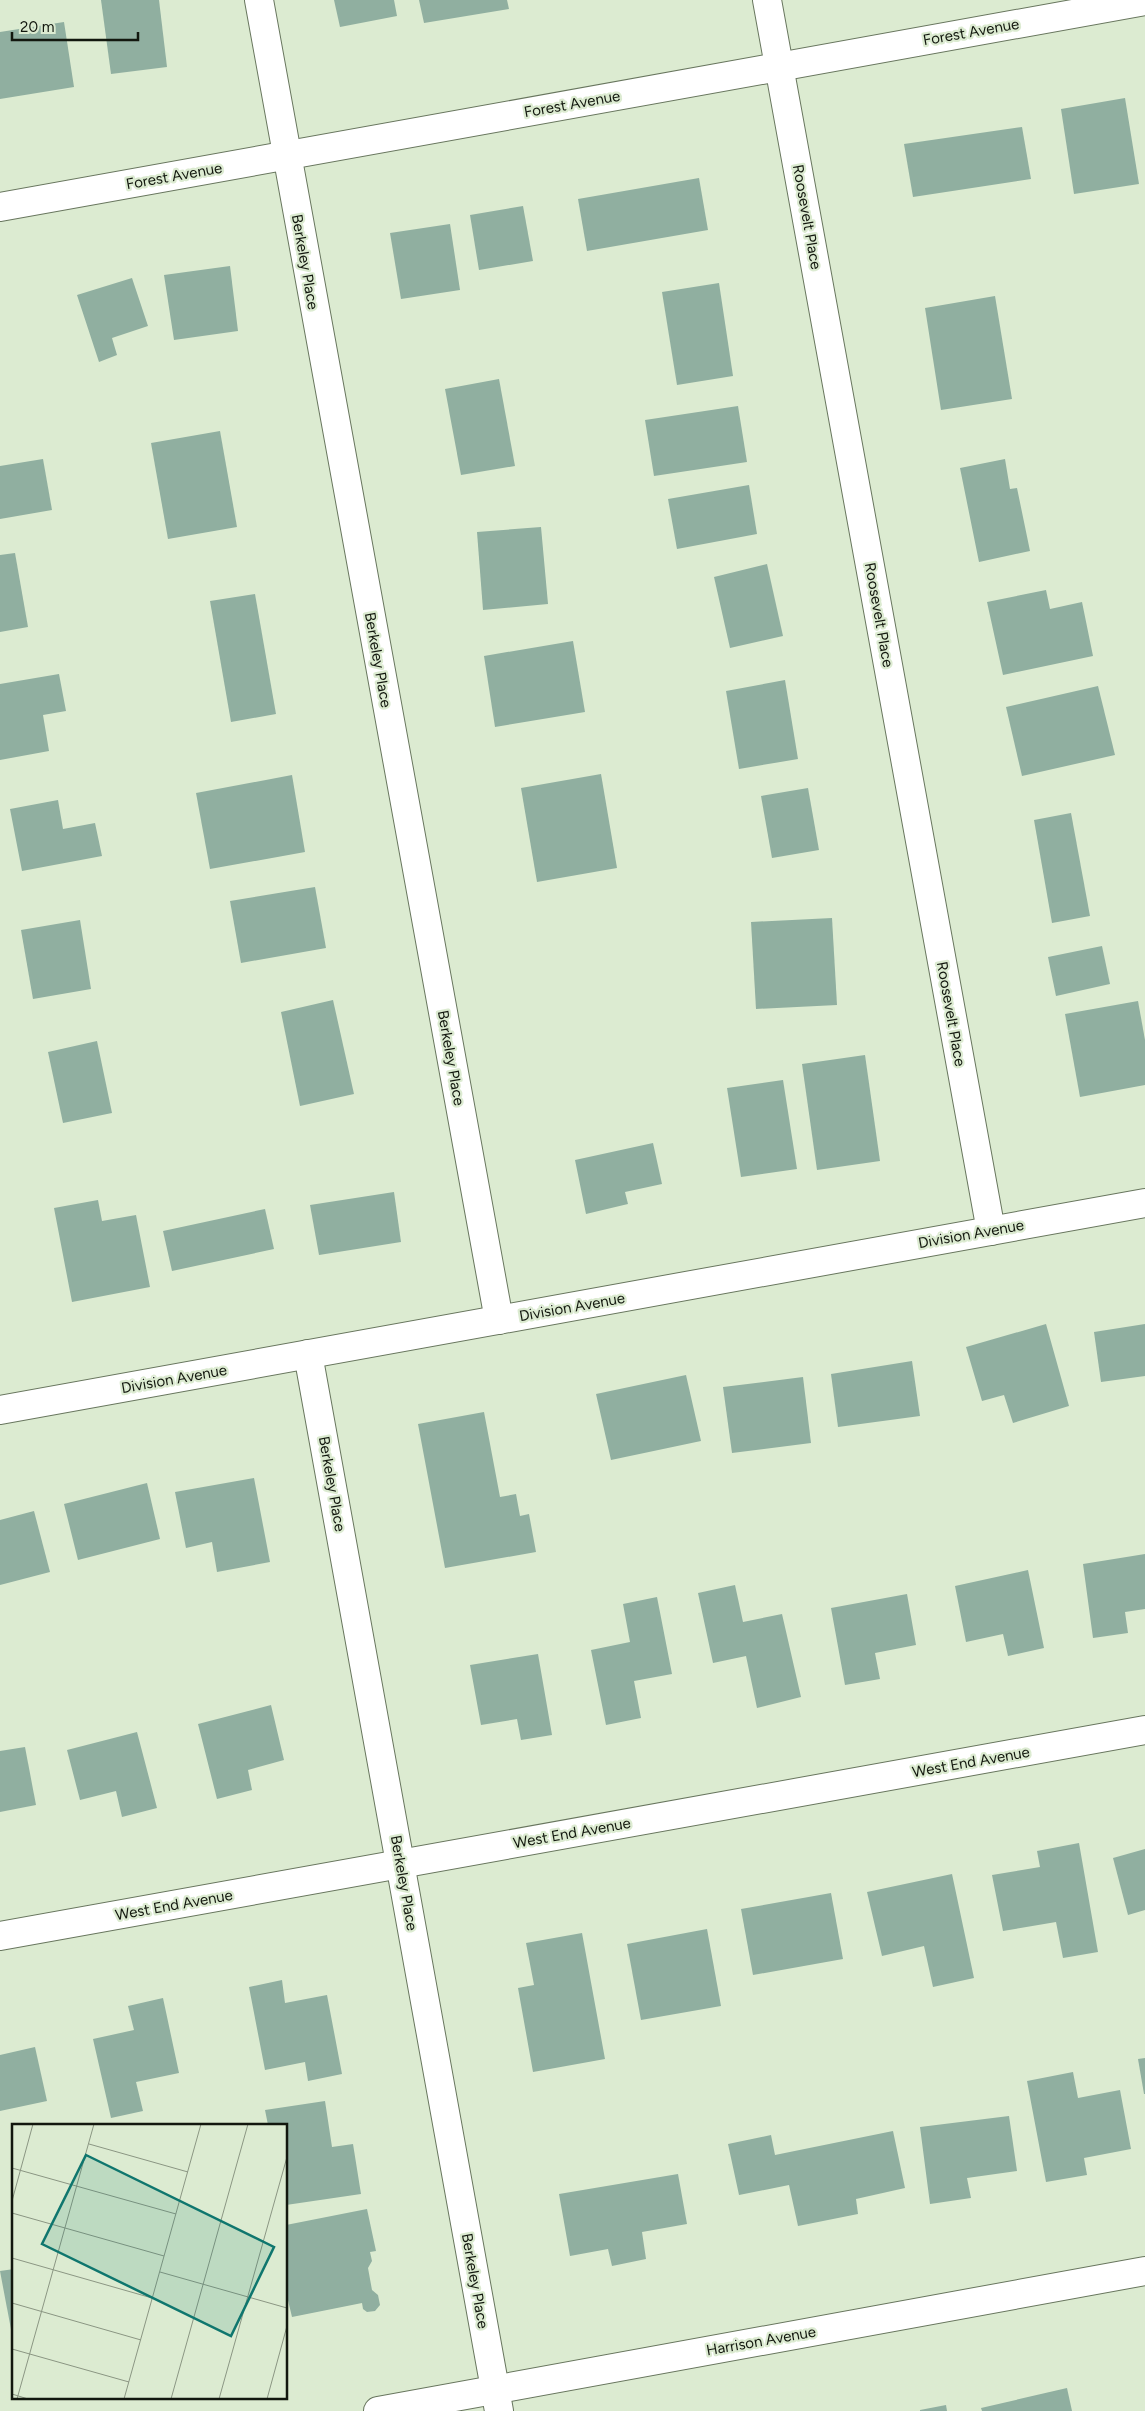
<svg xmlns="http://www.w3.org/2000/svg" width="1145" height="2411" viewBox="0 0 1145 2411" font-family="Figtree,sans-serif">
<rect width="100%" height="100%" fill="#dcebd1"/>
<g fill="#90afa0">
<polygon points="101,0 159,0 167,67 111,74"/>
<polygon points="334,0 394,0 397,16 340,27"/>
<polygon points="419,0 507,0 509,9 424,23"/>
<polygon points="64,22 74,87 0,99 0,32"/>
<polygon points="1125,98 1139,184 1074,194 1061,109"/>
<polygon points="1022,127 1031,179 913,197 904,144"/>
<polygon points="699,178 708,230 587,251 578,199"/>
<polygon points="523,206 533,261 479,270 470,215"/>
<polygon points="450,224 460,290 401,299 390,233"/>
<polygon points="230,266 238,331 174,340 164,275"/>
<polygon points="132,278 148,326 112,338 117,355 99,362 77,295"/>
<polygon points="719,283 733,376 677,385 662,292"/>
<polygon points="995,296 1012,399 941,410 925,308"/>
<polygon points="499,379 515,466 461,475 445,389"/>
<polygon points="738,406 747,462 654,476 645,420"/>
<polygon points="220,431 237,527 168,539 151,443"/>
<polygon points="43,459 52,510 0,519 0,466"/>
<polygon points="1005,459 1010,489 1017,488 1030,551 979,562 960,468"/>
<polygon points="749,485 757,534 677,549 668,499"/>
<polygon points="541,527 548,604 483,610 477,532"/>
<polygon points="15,553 28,627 0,632 0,555"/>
<polygon points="767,564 783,636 730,648 714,577"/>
<polygon points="1046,590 1050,609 1082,602 1093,656 1003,675 987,602"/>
<polygon points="255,594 276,714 231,722 210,601"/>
<polygon points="573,641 585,712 495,727 484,656"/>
<polygon points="59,674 66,711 43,715 49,751 0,760 0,684"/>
<polygon points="785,680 798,759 739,769 726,691"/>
<polygon points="1098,686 1115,755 1022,776 1006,707"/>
<polygon points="601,774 617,868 537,882 521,788"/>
<polygon points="292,775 305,852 210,869 196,793"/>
<polygon points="808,788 819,850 772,858 761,796"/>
<polygon points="58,800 63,829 95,823 102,856 22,871 10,809"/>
<polygon points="1071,813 1090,916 1052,923 1034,820"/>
<polygon points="315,887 326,948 241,963 230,901"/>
<polygon points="832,918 837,1005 756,1009 751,922"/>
<polygon points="80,920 91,989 33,999 21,930"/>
<polygon points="1102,946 1110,984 1056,996 1048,957"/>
<polygon points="333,1000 354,1094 300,1106 281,1012"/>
<polygon points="1138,1001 1145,1040 1145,1085 1080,1097 1065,1014"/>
<polygon points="97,1041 112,1113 63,1123 48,1052"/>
<polygon points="865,1055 880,1161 817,1170 802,1064"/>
<polygon points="783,1080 797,1169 741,1177 727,1088"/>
<polygon points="653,1143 662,1184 625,1192 628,1204 586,1214 575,1160"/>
<polygon points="394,1192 401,1242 319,1255 310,1205"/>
<polygon points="98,1200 102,1221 136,1215 150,1287 72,1302 54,1208"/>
<polygon points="265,1209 274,1249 172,1271 163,1231"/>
<polygon points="1046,1324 1069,1406 1013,1423 1004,1395 982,1401 966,1347"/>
<polygon points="1145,1324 1145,1376 1101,1382 1094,1332"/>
<polygon points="912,1361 920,1416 838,1427 831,1374"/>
<polygon points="686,1375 701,1441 611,1460 596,1394"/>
<polygon points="803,1377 811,1443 732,1453 723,1387"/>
<polygon points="484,1412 500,1497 516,1494 520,1516 529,1514 536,1552 445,1568 418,1424"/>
<polygon points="254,1478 270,1562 217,1572 212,1542 186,1548 175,1492"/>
<polygon points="147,1483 160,1539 78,1560 64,1504"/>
<polygon points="34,1511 50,1572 0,1585 0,1520"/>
<polygon points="1145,1554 1145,1609 1125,1612 1128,1633 1093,1638 1083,1564"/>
<polygon points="1028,1570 1044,1648 1008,1656 1003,1634 966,1642 955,1586"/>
<polygon points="735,1585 743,1622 782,1614 801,1697 757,1708 746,1656 713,1663 698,1593"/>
<polygon points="907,1594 916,1645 875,1653 880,1679 845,1685 831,1608"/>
<polygon points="657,1597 672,1674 634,1681 641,1718 606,1725 591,1650 630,1642 623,1604"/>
<polygon points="538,1654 552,1735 521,1740 517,1719 481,1725 470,1665"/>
<polygon points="271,1705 284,1760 248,1770 252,1790 217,1799 198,1724"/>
<polygon points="137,1732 157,1808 122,1817 116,1791 80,1800 67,1750"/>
<polygon points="25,1747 36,1805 0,1812 0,1751"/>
<polygon points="1079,1843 1098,1952 1063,1958 1056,1922 1003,1931 992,1875 1040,1867 1037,1851"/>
<polygon points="1145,1849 1145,1910 1128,1915 1113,1858"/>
<polygon points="952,1874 974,1978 933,1987 924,1946 882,1956 867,1892"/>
<polygon points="831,1893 843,1959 753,1975 741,1909"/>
<polygon points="707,1929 721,2006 641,2020 627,1944"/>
<polygon points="582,1933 605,2059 533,2072 518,1988 534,1985 526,1943"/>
<polygon points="282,1980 285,2003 327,1995 342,2074 308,2081 305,2062 265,2070 249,1987"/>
<polygon points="163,1998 179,2073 136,2082 143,2111 111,2118 93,2039 134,2030 128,2006"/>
<polygon points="35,2047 47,2101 0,2111 0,2055"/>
<polygon points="1145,2058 1145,2094 1144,2094 1138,2059"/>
<polygon points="1073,2072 1078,2098 1120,2090 1131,2149 1084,2158 1087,2175 1046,2182 1027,2081"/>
<polygon points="325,2101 332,2147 353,2144 361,2194 286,2205 286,2125 268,2125 265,2110"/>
<polygon points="1009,2116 1017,2171 967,2178 971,2198 930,2204 920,2127"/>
<polygon points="893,2131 905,2188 856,2199 858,2214 798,2226 789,2185 739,2195 728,2144 771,2135 775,2155"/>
<polygon points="678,2174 687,2224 642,2232 646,2259 612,2266 608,2249 570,2256 559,2194"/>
<polygon points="367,2209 376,2251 370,2252 372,2261 368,2268 372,2290 378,2295 380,2305 375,2311 367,2312 363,2309 362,2303 292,2317 286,2292 286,2225"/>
<polygon points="14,2269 14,2340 13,2340 0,2271"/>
<polygon points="1067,2388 1072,2411 982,2411 981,2408"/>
<polygon points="946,2405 947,2411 920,2411 920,2410"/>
</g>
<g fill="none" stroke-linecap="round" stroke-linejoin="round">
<defs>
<g id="minor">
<polyline points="259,0 499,1320"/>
<polyline points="767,0 991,1231"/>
<polyline points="0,207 1145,1"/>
<polyline points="308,1354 499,2411"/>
<polyline points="0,1410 1145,1203"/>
<polyline points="0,1936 1145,1730"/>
<polyline points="378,2411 1145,2271"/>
</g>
</defs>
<use href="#minor" stroke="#68765e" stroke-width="30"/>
<use href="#minor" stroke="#fff" stroke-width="28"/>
</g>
<g text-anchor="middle" stroke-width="4.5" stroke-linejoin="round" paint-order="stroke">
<g font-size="15" fill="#12170e" stroke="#dcebd1">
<text transform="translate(971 32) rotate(-10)" y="5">Forest Avenue</text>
<text transform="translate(572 104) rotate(-10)" y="5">Forest Avenue</text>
<text transform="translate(174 176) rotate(-10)" y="5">Forest Avenue</text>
<text transform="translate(807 217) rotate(80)" y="5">Roosevelt Place</text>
<text transform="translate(305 262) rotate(80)" y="5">Berkeley Place</text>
<text transform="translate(879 615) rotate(80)" y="5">Roosevelt Place</text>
<text transform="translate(378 660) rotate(80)" y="5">Berkeley Place</text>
<text transform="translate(951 1014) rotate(80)" y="5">Roosevelt Place</text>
<text transform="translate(451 1058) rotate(80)" y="5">Berkeley Place</text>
<text transform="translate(971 1234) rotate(-10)" y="5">Division Avenue</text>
<text transform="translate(572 1307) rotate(-10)" y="5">Division Avenue</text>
<text transform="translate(174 1379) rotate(-10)" y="5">Division Avenue</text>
<text transform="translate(332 1484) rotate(80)" y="5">Berkeley Place</text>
<text transform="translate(971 1762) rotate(-10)" y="5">West End Avenue</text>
<text transform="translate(572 1833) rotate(-10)" y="5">West End Avenue</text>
<text transform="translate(404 1883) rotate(80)" y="5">Berkeley Place</text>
<text transform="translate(174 1905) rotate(-10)" y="5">West End Avenue</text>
<text transform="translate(475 2281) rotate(80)" y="5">Berkeley Place</text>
<text transform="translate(761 2341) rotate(-10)" y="5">Harrison Avenue</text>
</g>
</g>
<g transform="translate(12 2124)">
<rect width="275" height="275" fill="#dcebd1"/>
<path fill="none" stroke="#8b9683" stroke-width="1" d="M77,20L176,48M0,44L164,90M0,77L21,0M0,89L152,132M0,134L140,174M148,148L275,184M0,179L129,216M0,225L117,258M0,270L16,275M5,275L82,0M112,275L189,0M159,275L236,0M207,275L275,33M255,275L275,202"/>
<path fill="#0f766e" fill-opacity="0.15" stroke="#0f766e" stroke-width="2.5" d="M74,31L262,123L219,212L30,120Z"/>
<rect width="275" height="275" fill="none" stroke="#12170e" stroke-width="2.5"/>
</g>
<path d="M12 32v8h126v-8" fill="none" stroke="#12170e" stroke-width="2.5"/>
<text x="20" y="32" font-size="15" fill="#12170e" stroke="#dcebd1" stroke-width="4" paint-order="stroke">20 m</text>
</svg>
